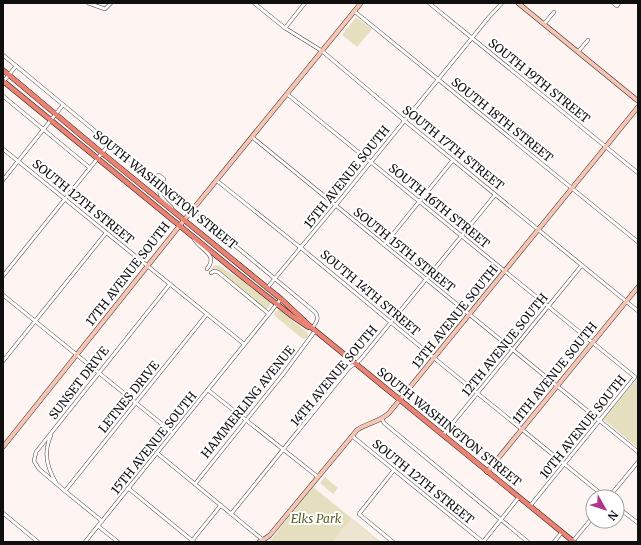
<svg xmlns="http://www.w3.org/2000/svg" width="641" height="545" viewBox="0 0 641 545" font-family="Merriweather,serif">
<rect width="100%" height="100%" fill="#fef5f3"/>
<g fill="#e6dfbf">
<polygon points="356,17 372,29 357,47 342,35"/>
<polygon points="216,265 220,266 233,275 240,278 270,302 270,305 269,308 265,309 217,269 214,268 211,269 214,266"/>
<polygon points="280,310 308,333 308,336 307,338 303,339 276,317 274,314 276,311"/>
<polygon points="638,378 638,448 603,419"/>
<polygon points="325,477 338,488 333,494 320,483"/>
<polygon points="313,487 381,542 269,542"/>
</g>
<polygon fill="#eee5d0" points="351,519 379,542 334,542 333,541"/>
<g fill="none" stroke-linecap="round" stroke-linejoin="round">
<defs>
<g id="street">
<polyline points="88,3 105,9 111,3"/>
<polyline points="254,3 285,28 322,51 405,121 638,311"/>
<polyline points="429,3 638,173"/>
<polyline points="613,3 617,6 619,3"/>
<polyline points="354,11 638,242"/>
<polyline points="544,24 554,12"/>
<polyline points="285,28 305,3"/>
<polyline points="578,52 588,40"/>
<path d="M3,55L153,179H155L159,175L164,179C154,193 162,198 172,208"/>
<polyline points="3,82 16,66"/>
<polyline points="287,94 635,377 530,506"/>
<polyline points="3,96 90,168"/>
<polyline points="252,137 638,452"/>
<polyline points="3,149 244,344"/>
<polyline points="3,180 63,105"/>
<polyline points="216,180 301,248 434,358 605,497"/>
<path d="M194,208L209,224L315,312C320,318 316,323 312,328"/>
<path d="M194,239C200,250 219,254 207,269"/>
<polyline points="384,245 453,160"/>
<polyline points="211,273 214,271 218,272 269,314"/>
<polyline points="3,276 110,143"/>
<polyline points="170,284 36,452 34,461 39,469 65,491 207,314"/>
<polyline points="267,288 336,205 489,17 502,3"/>
<polyline points="3,295 173,433"/>
<polyline points="3,361 106,233"/>
<polyline points="208,390 318,477"/>
<polyline points="382,419 384,423 528,542"/>
<path d="M51,435C43,453 47,467 56,483"/>
<polyline points="443,435 582,265"/>
<polyline points="352,436 483,542"/>
<polyline points="157,453 263,540"/>
<polyline points="195,484 284,373 315,331"/>
<polyline points="128,488 194,542"/>
<polyline points="65,491 102,521"/>
<polyline points="609,497 638,462"/>
<polyline points="617,507 638,523"/>
<polyline points="3,513 38,542"/>
<polyline points="231,514 349,368 360,360 495,195"/>
<polyline points="98,526 118,542"/>
<polyline points="573,541 593,517"/>
<polyline points="85,542 281,299"/>
<polyline points="191,542 221,505"/>
<polyline points="393,542 359,514 394,470"/>
<polyline points="483,542 519,497"/>
<polyline points="554,542 562,532"/>
</g>
<g id="secondary">
<polyline points="518,3 638,101"/>
<polyline points="3,447 189,214 361,3"/>
<polyline points="487,472 638,287"/>
<path d="M259,542L266,538L270,535L357,430C367,423 380,422 389,413L638,107"/>
</g>
<g id="primary">
<polyline points="3,70 102,153 281,299 312,328 574,542"/>
<polyline points="3,81 235,271 292,316 308,327"/>
</g>
</defs>
<use href="#street" stroke="#424242" stroke-width="4"/>
<use href="#secondary" stroke="#313131" stroke-width="5"/>
<use href="#primary" stroke="#202020" stroke-width="5.5"/>
<use href="#street" stroke="#fff" stroke-width="3"/>
<use href="#secondary" stroke="#f7c5b4" stroke-width="4"/>
<use href="#primary" stroke="#eb8375" stroke-width="4.5"/>
</g>
<g text-anchor="middle" stroke-width="4" stroke-linejoin="round" paint-order="stroke">
<g font-size="12" fill="#0f0f0f" stroke="#fff">
<text transform="translate(539 81) rotate(39)" y="4">SOUTH 19TH STREET</text>
<text transform="translate(502 120) rotate(39)" y="4">SOUTH 18TH STREET</text>
<text transform="translate(453 148) rotate(39)" y="4">SOUTH 17TH STREET</text>
<text transform="translate(347 177) rotate(-51)" y="4">15TH AVENUE SOUTH</text>
<text transform="translate(165 190) rotate(39)" y="4">SOUTH WASHINGTON STREET</text>
<text transform="translate(83 202) rotate(39)" y="4">SOUTH 12TH STREET</text>
<text transform="translate(439 206) rotate(39)" y="4">SOUTH 16TH STREET</text>
<text transform="translate(404 250) rotate(39)" y="4">SOUTH 15TH STREET</text>
<text transform="translate(128 274) rotate(-52)" y="4">17TH AVENUE SOUTH</text>
<text transform="translate(370 293) rotate(40)" y="4">SOUTH 14TH STREET</text>
<text transform="translate(455 317) rotate(-51)" y="4">13TH AVENUE SOUTH</text>
<text transform="translate(505 345) rotate(-51)" y="4">12TH AVENUE SOUTH</text>
<text transform="translate(555 373) rotate(-51)" y="4">11TH AVENUE SOUTH</text>
<text transform="translate(334 376) rotate(-50)" y="4">14TH AVENUE SOUTH</text>
<text transform="translate(79 383) rotate(-52)" y="4">SUNSET DRIVE</text>
<text transform="translate(129 397) rotate(-51)" y="4">LETNES DRIVE</text>
<text transform="translate(248 402) rotate(-51)" y="4">HAMMERLING AVENUE</text>
<text transform="translate(449 427) rotate(39)" y="4">SOUTH WASHINGTON STREET</text>
<text transform="translate(583 427) rotate(-51)" y="4">10TH AVENUE SOUTH</text>
<text transform="translate(154 443) rotate(-51)" y="4">15TH AVENUE SOUTH</text>
<text transform="translate(423 482) rotate(39)" y="4">SOUTH 12TH STREET</text>
</g>
<g font-size="12" font-style="italic" fill="#586125" stroke="#fff">
<text x="316" y="523">Elks Park</text>
</g>
</g>
<rect width="641" height="545" fill="none" stroke="#0f0f0f" stroke-width="8"/>
<g transform="translate(605 509) rotate(129)"><circle r="19" fill="#ffffff" stroke="#9f9f9f"/>
<path d="M0-3L7 15L0 10L-7 15Z" fill="#b3348b"/>
<text y="-6" font-size="11" font-weight="bold" text-anchor="middle" fill="#0f0f0f">N</text>
</g>
</svg>
